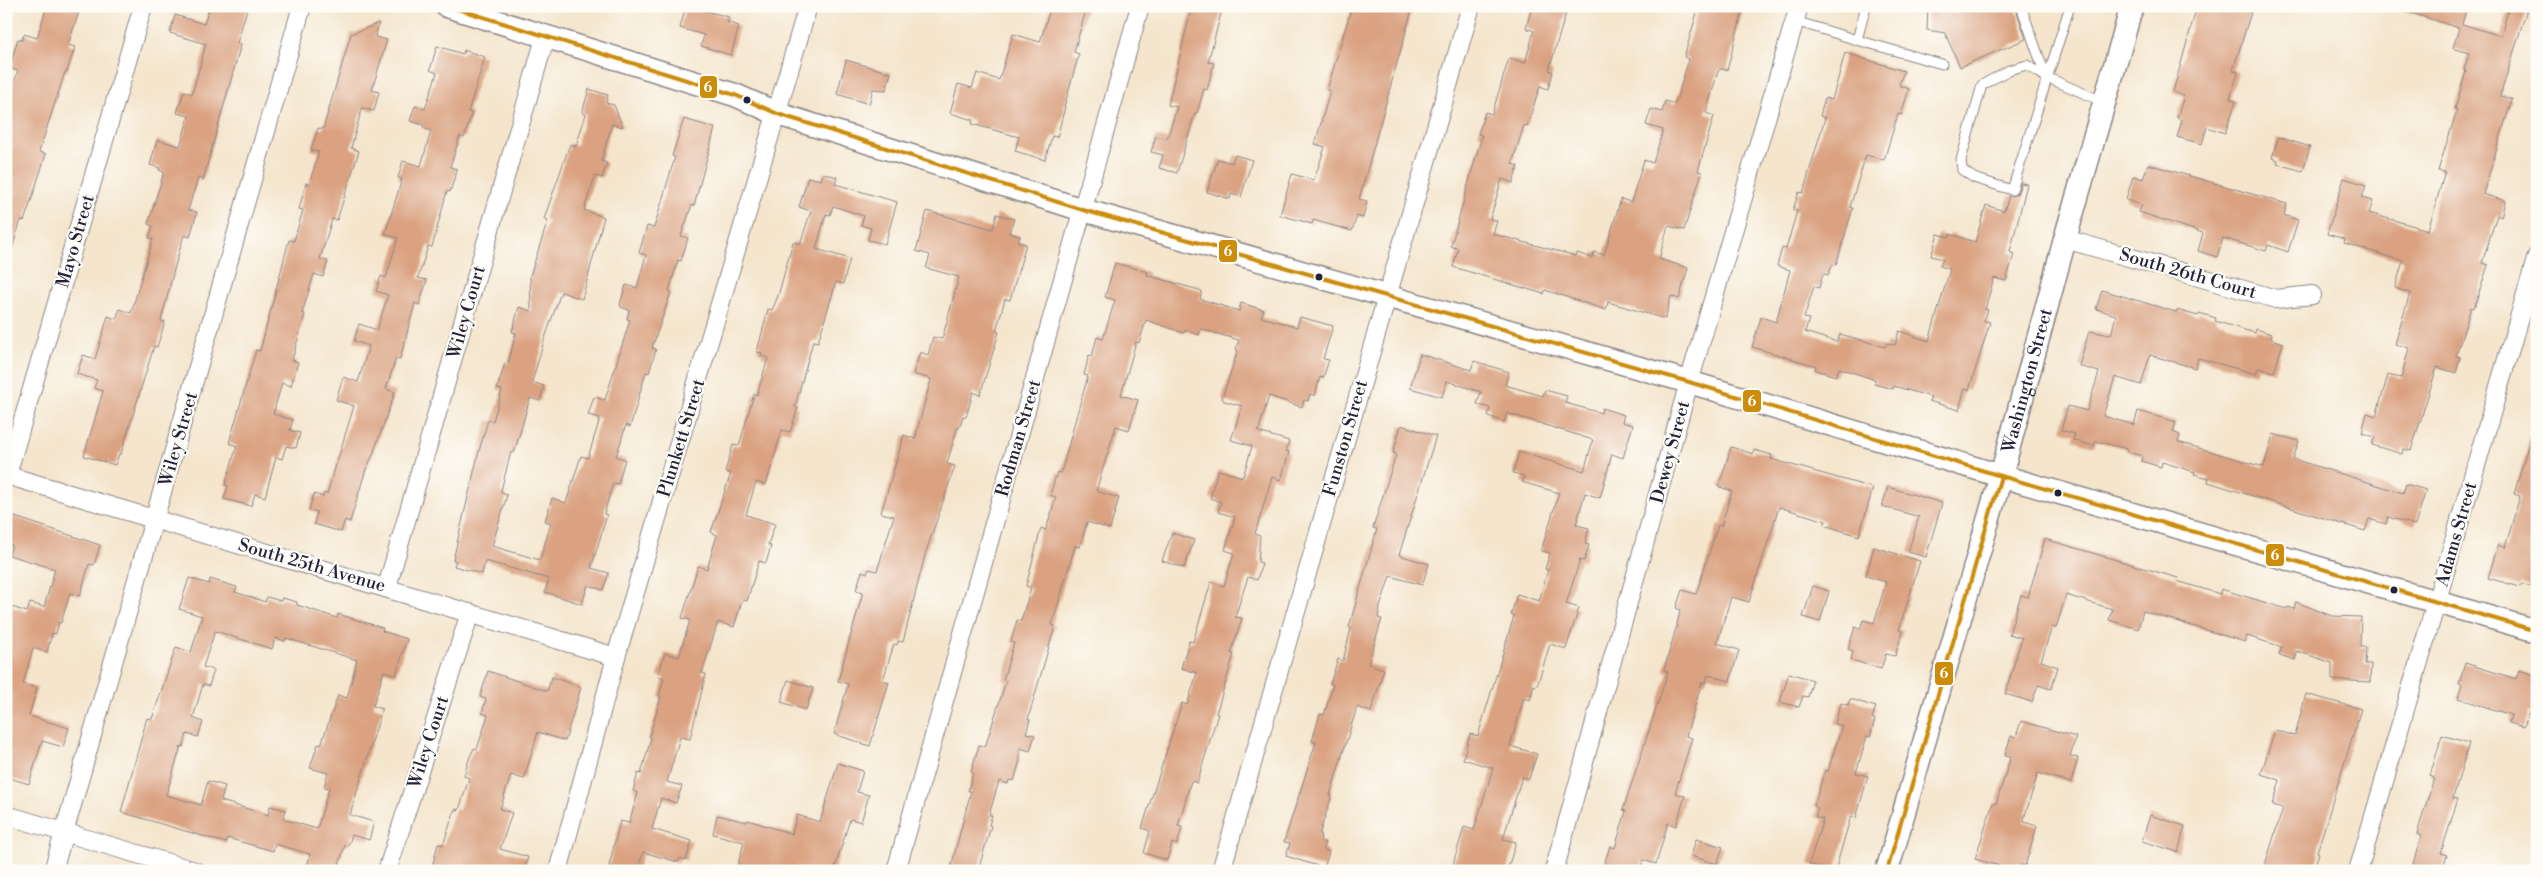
<svg xmlns="http://www.w3.org/2000/svg" width="2543" height="877" viewBox="0 0 2543 877" font-family="'Libre Bodoni',serif">
<rect width="100%" height="100%" fill="#fdfcf7"/>
<filter id="ink" filterUnits="userSpaceOnUse"><feTurbulence type="fractalNoise" baseFrequency=".02" numOctaves="2"/><feDisplacementMap in="SourceGraphic" scale="10" xChannelSelector="R" yChannelSelector="G"/><feConvolveMatrix kernelMatrix="1 2 1 2 8 2 1 2 1" color-interpolation-filters="sRGB"/></filter>
<filter id="wash" filterUnits="userSpaceOnUse"><feTurbulence type="fractalNoise" baseFrequency=".0096" numOctaves="4" result="noise"/><feDisplacementMap in="SourceGraphic" scale="20" xChannelSelector="R" yChannelSelector="G"/><feGaussianBlur stdDeviation="1.12" result="paint"/><feColorMatrix in="noise" values="0 0 0 0 0 0 0 0 0 0 0 0 0 0 0 0 0 1.4 0 .05"/><feComposite in="paint" operator="in"/></filter>
<g filter="url(#wash)">
<rect width="100%" height="100%" fill="#f4e5cc"/>
<g id="blocks">
<g fill="#daa281" fill-rule="evenodd">
<polygon points="47,6 81,6 68,45 75,47 67,72 65,72 39,152 46,154 32,198 24,221 21,220 10,255 6,255 6,106 18,71 9,68 18,39 22,40 24,34 37,38"/>
<polygon points="210,6 248,6 237,43 241,44 203,180 198,178 188,210 197,212 190,237 184,235 175,266 161,321 165,322 157,347 154,346 121,454 119,454 115,465 84,456 103,391 94,388 97,380 77,374 83,355 95,359 108,316 116,319 120,309 131,313 153,239 149,238 153,226 148,224 164,172 159,170 160,168 150,165 157,140 180,146 189,116 177,113 184,91 192,94 206,44 170,33 175,15 204,24"/>
<polygon points="686,6 729,17 727,22 739,26 731,55 701,46 704,35 680,28"/>
<polygon points="1051,6 1087,6 1074,52 1079,54 1064,107 1065,107 1057,137 1052,136 1045,160 1015,151 1019,137 972,124 973,120 950,113 958,84 972,88 977,73 999,80 1013,34 1040,42"/>
<polygon points="1192,6 1223,6 1208,62 1214,63 1207,90 1204,89 1197,113 1195,113 1177,173 1159,168 1163,155 1151,152 1156,136 1167,139 1177,107 1168,105"/>
<polygon points="1352,6 1413,6 1359,199 1367,201 1363,218 1357,216 1352,231 1313,220 1312,224 1280,215 1292,174 1314,180 1325,147 1315,144 1330,91 1327,90"/>
<polygon points="1532,6 1568,6 1549,70 1553,72 1548,89 1540,86 1527,126 1524,125 1512,164 1518,166 1513,183 1502,179 1490,219 1497,221 1493,234 1576,256 1577,253 1592,258 1594,252 1604,255 1621,199 1631,202 1644,160 1653,163 1663,130 1646,125 1651,109 1662,112 1665,101 1675,104 1689,59 1684,57 1699,6 1744,6 1727,70 1721,69 1718,71 1706,113 1714,116 1698,171 1702,172 1684,230 1668,226 1659,259 1688,268 1679,299 1671,296 1665,319 1608,302 1606,310 1545,290 1544,294 1453,267 1458,249 1451,246 1482,135 1478,134 1485,112 1492,114 1509,58 1525,63 1534,31 1526,28"/>
<polygon points="1928,6 2015,6 2026,39 1960,67 1945,33 1927,30"/>
<polygon points="2197,6 2253,6 2233,70 2238,72 2230,99 2236,101 2225,133 2207,127 2202,144 2177,137 2182,120 2177,118 2184,96 2173,92"/>
<polygon points="2402,6 2467,6 2462,24 2501,36 2509,6 2528,6 2500,96 2512,99 2483,194 2505,201 2501,217 2497,215 2482,263 2488,265 2474,308 2471,307 2456,356 2460,357 2456,373 2437,367 2411,451 2403,449 2402,454 2372,445 2375,437 2362,433 2367,413 2376,416 2388,375 2401,378 2409,348 2395,344 2410,293 2395,288 2403,261 2344,243 2345,239 2327,234 2344,178 2366,185 2362,198 2373,201 2369,213 2428,230 2445,172 2438,171 2457,110 2455,109 2466,71 2464,70 2469,53 2453,48 2459,28 2402,10"/>
<polygon points="379,23 375,37 387,40 372,90 379,92 374,111 362,108 351,148 359,151 337,220 332,219 320,259 328,261 323,277 314,274 302,313 305,314 292,360 298,362 291,386 282,383 273,414 293,420 290,430 300,433 296,448 286,446 282,459 276,457 265,497 255,494 251,506 224,499 228,486 225,485 237,446 229,443 256,350 260,351 289,240 294,241 303,210 299,209 306,183 309,184 319,152 311,150 318,128 323,129 351,34"/>
<polygon points="437,46 463,54 464,50 485,57 468,112 472,113 464,138 460,136 450,167 457,169 450,192 447,191 432,247 428,246 418,278 427,280 419,305 415,303 400,359 396,358 386,389 395,392 372,457 366,469 350,522 345,520 341,532 314,524 317,512 309,510 314,494 323,497 324,493 327,494 354,406 336,400 343,377 358,382 369,346 354,341 359,324 377,330 388,295 376,291 381,276 386,278 398,238 385,234 402,179 398,178 403,161 421,166 431,131 423,128 424,125 410,121 415,106 425,109 437,73 430,70"/>
<polygon points="1845,53 1904,71 1899,85 1909,89 1901,115 1898,114 1884,160 1866,155 1850,207 1853,208 1836,265 1833,264 1828,275 1823,274 1819,288 1814,286 1804,318 1809,319 1805,332 1837,342 1840,334 1885,347 1887,343 1895,345 1899,331 1929,341 1950,269 1940,266 1943,259 1931,256 1938,234 1949,237 1950,234 1975,242 1986,205 2004,211 2009,196 2017,194 2021,183 2027,184 2010,252 2014,254 2006,281 1994,278 1985,309 1988,310 1984,321 1990,322 1969,390 1965,388 1959,410 1929,401 1931,397 1894,386 1893,389 1874,384 1876,380 1839,368 1836,376 1815,370 1816,366 1752,347 1761,317 1776,322 1790,270 1777,266 1782,248 1786,249 1797,211 1793,210 1799,192 1803,193 1825,118 1820,116 1825,98 1832,100"/>
<polygon points="846,60 891,73 886,90 873,89 869,104 837,94"/>
<polygon points="589,89 608,95 606,103 614,105 623,127 612,124 601,161 607,163 602,178 595,176 584,210 604,217 582,299 561,292 544,341 532,382 544,386 540,401 530,398 514,453 511,452 501,490 501,493 507,495 492,546 540,560 551,523 545,521 552,498 566,503 581,456 588,458 600,418 588,415 594,397 605,400 630,320 627,319 629,310 621,307 620,304 626,285 637,288 646,255 639,253 647,226 654,228 675,157 672,156 684,119 715,128 694,206 692,205 681,236 688,238 681,261 678,260 669,291 671,292 652,348 656,349 649,373 646,372 630,427 626,425 616,457 625,459 618,484 613,483 604,514 607,515 591,568 609,573 603,590 588,585 582,604 545,592 549,579 485,561 482,574 454,566 456,561 453,560 479,451 488,420 493,421 502,390 497,389 505,363 508,364 516,333 512,332 519,307 531,311 530,276 548,220 544,219 570,144 576,146 586,114 582,113"/>
<polygon points="2278,137 2310,147 2303,171 2277,164 2278,160 2272,158"/>
<polygon points="1235,155 1252,160 1241,197 1231,194 1230,199 1207,192 1218,159 1232,163"/>
<polygon points="2148,164 2287,204 2284,215 2298,220 2288,252 2268,245 2266,251 2223,238 2217,257 2198,251 2203,233 2139,212 2142,205 2126,200 2133,176 2143,179"/>
<polygon points="823,173 837,177 835,184 897,202 885,244 868,240 871,228 861,225 864,216 833,206 830,215 826,214 816,249 850,259 843,284 836,282 818,342 813,341 795,407 798,408 790,432 782,430 766,485 756,482 746,515 775,524 768,545 771,546 766,563 759,561 747,601 742,600 734,627 718,622 702,673 706,674 690,739 680,737 667,782 682,786 676,803 661,798 652,829 692,841 686,860 680,858 678,862 643,852 637,871 624,871 609,866 620,821 629,823 638,793 633,791 638,773 641,774 651,738 649,737 661,697 659,696 664,678 658,676 665,653 679,657 690,620 682,618 698,566 707,569 717,535 711,532 731,473 725,472 733,445 739,446 754,394 757,395 768,358 761,356 762,353 757,352 768,309 772,310 778,296 793,242 800,244 811,211 799,207 808,177 821,180"/>
<polygon points="927,211 993,229 997,214 1014,219 1009,233 1020,236 1018,242 1026,244 1010,300 1005,299 996,331 999,332 980,395 973,392 966,417 963,416 959,428 957,428 947,464 955,466 925,555 903,642 898,641 897,645 894,644 883,680 889,682 870,746 834,734 848,684 838,681 863,592 856,590 862,571 867,573 869,569 877,571 894,516 881,513 904,435 915,439 931,379 913,374 920,352 928,355 933,337 942,339 959,277 926,268 930,255 916,251"/>
<polygon points="1115,263 1148,272 1147,275 1202,291 1200,299 1239,311 1241,303 1264,310 1261,317 1297,327 1300,317 1333,326 1323,359 1329,360 1323,378 1320,377 1315,396 1310,394 1308,401 1304,400 1302,407 1269,396 1258,432 1289,441 1286,451 1289,452 1281,480 1272,477 1255,534 1260,536 1258,562 1262,563 1257,580 1248,577 1235,617 1242,618 1231,653 1234,654 1216,714 1218,714 1197,783 1191,781 1178,826 1182,827 1177,845 1172,843 1167,860 1144,853 1150,831 1142,828 1182,703 1187,705 1197,673 1181,668 1189,641 1193,642 1211,582 1224,586 1234,553 1225,550 1235,517 1218,512 1221,502 1210,498 1218,470 1243,477 1252,446 1231,440 1242,406 1224,401 1222,398 1238,350 1236,349 1239,340 1201,329 1199,335 1185,330 1184,333 1146,320 1139,343 1136,342 1121,395 1138,400 1129,430 1116,426 1096,491 1119,498 1110,529 1087,522 1080,547 1075,546 1052,625 1055,626 1028,719 1030,720 1026,733 1035,735 1030,751 1020,748 1020,760 1014,781 1009,780 1008,784 999,781 989,815 992,815 989,825 991,826 978,871 950,871 971,791 968,791 973,773 971,772 979,745 985,747 1006,681 1003,680 1014,643 1011,642 1017,620 1021,621 1031,588 1026,586 1041,528 1046,530 1056,497 1050,495 1057,472 1061,473 1077,414 1088,376 1084,375 1089,355 1092,356 1097,337 1103,339 1115,300 1105,297"/>
<polygon points="2102,290 2176,312 2177,310 2198,316 2199,313 2216,318 2215,321 2255,333 2256,329 2272,334 2271,339 2283,343 2274,372 2258,368 2256,374 2198,358 2195,368 2150,355 2141,385 2115,377 2103,416 2134,425 2138,411 2176,422 2173,432 2180,435 2178,442 2264,467 2273,434 2299,441 2293,459 2403,493 2406,484 2426,490 2415,525 2388,517 2386,524 2369,519 2365,531 2208,482 2209,478 2194,474 2195,472 2162,462 2161,467 2141,461 2142,456 2126,451 2127,449 2096,441 2094,446 2073,440 2075,434 2061,430 2068,406 2087,411 2099,372 2079,366 2089,331 2111,335 2116,315 2096,309"/>
<polygon points="1420,354 1471,370 1474,361 1509,372 1505,385 1543,396 1545,390 1567,396 1565,403 1601,413 1602,408 1624,415 1622,422 1633,425 1623,458 1612,454 1600,498 1585,493 1576,525 1589,528 1585,544 1589,545 1584,561 1580,560 1566,604 1579,608 1566,649 1550,644 1537,686 1534,685 1530,700 1524,698 1510,746 1537,754 1529,779 1522,777 1503,839 1516,842 1507,871 1451,871 1464,827 1474,830 1493,768 1463,759 1470,734 1478,736 1514,616 1511,615 1517,594 1539,601 1548,570 1545,569 1550,553 1541,551 1559,493 1522,482 1524,476 1513,473 1519,452 1584,471 1593,440 1507,413 1504,422 1488,416 1490,408 1477,404 1481,392 1447,381 1442,397 1410,388"/>
<polygon points="1401,425 1436,436 1399,555 1429,564 1422,585 1390,576 1380,607 1378,618 1382,619 1368,664 1384,669 1371,712 1357,707 1330,795 1332,795 1320,832 1321,842 1325,842 1323,849 1329,852 1324,868 1286,856 1290,843 1284,842 1316,742 1312,741 1320,714 1324,715 1333,685 1330,684 1338,659 1343,661 1351,628 1349,627 1377,529 1373,528 1396,454 1393,453"/>
<polygon points="2532,432 2537,433 2537,589 2521,584 2520,587 2488,578 2498,545 2505,548 2520,496 2514,494"/>
<polygon points="1731,447 1753,454 1754,450 1772,455 1771,459 1873,488 1859,536 1824,525 1826,521 1779,507 1749,602 1731,597 1717,643 1739,650 1730,681 1708,675 1705,683 1702,682 1686,736 1692,738 1675,793 1685,796 1676,826 1668,823 1656,864 1643,860 1640,871 1602,871 1610,846 1615,848 1626,811 1623,810 1668,672 1664,670 1677,625 1680,610 1676,608 1682,590 1696,594 1718,525 1721,526 1732,491 1719,487"/>
<polygon points="1888,487 1942,503 1926,557 1908,552 1919,517 1882,506"/>
<polygon points="6,514 100,545 94,565 89,564 80,596 70,593 61,623 59,622 56,634 52,633 47,652 33,648 23,684 37,688 29,716 69,728 63,747 42,741 29,784 6,777 6,626 12,607 27,612 30,603 44,607 55,569 9,555 12,545 6,543"/>
<polygon points="1172,533 1194,540 1184,568 1162,561"/>
<polygon points="2045,539 2178,578 2177,581 2220,594 2221,589 2287,609 2288,607 2294,609 2296,602 2332,616 2361,617 2360,647 2366,647 2365,664 2371,664 2370,682 2332,680 2332,663 2297,651 2295,660 2279,655 2282,647 2247,636 2245,642 2143,611 2138,629 2109,620 2112,609 2066,595 2056,628 2052,627 2041,661 2058,667 2051,689 2038,685 2032,702 2005,694 2022,638 2009,634 2021,595 2028,597"/>
<polygon points="1874,547 1920,561 1899,630 1903,631 1895,656 1886,654 1881,669 1851,660 1853,651 1848,649 1855,627 1860,629 1863,620 1874,623 1886,582 1866,576"/>
<path d="M189,578L209,584L210,579L237,587L235,592L265,602L267,597L281,601L282,598L297,602V605L337,618L338,614L383,628L382,631L407,639L396,675L384,671L373,706L382,709L350,815L374,822L369,840L352,835L348,846L345,845L337,871H306L310,854L275,844L273,851L227,838L226,843L121,812L147,718L152,719L176,647L191,652L202,616L179,609ZM215,631L272,649L275,638L285,641L286,638L357,660L347,698L338,695L321,745L318,744L310,768L328,773L324,787L329,788L317,829L283,819L286,810L270,806L268,815L221,801L225,786L208,781L201,805L166,795L181,746L183,747L187,734L198,737L203,722L193,718L203,684L209,686L214,670L203,667Z"/>
<polygon points="1813,586 1829,591 1820,622 1803,617"/>
<polygon points="2465,663 2516,679 2519,670 2537,676 2537,714 2529,712 2524,727 2509,723 2511,715 2458,698 2462,685 2459,684"/>
<polygon points="488,671 547,691 552,677 581,687 565,741 538,732 524,779 511,775 500,809 512,813 500,849 528,857 524,871 431,871 438,844 443,845 455,809 459,810 469,778 464,776 469,759 474,748 477,749 488,715 482,713 486,699 480,697"/>
<polygon points="1789,673 1813,680 1808,697 1803,696 1799,707 1780,702"/>
<polygon points="788,680 813,688 806,710 781,702"/>
<polygon points="2306,694 2361,709 2317,852 2319,853 2313,871 2263,871 2283,808 2273,805 2280,780 2261,774 2275,730 2295,736"/>
<polygon points="1850,699 1876,707 1872,718 1875,719 1870,737 1867,736 1856,773 1868,776 1856,818 1851,816 1835,871 1832,871 1809,864 1823,819 1815,817 1818,808 1814,806 1825,770 1828,771 1842,726 1835,724 1841,703 1848,705"/>
<polygon points="2021,721 2076,737 2070,756 2078,758 2071,783 2038,773 2024,819 2024,822 2037,826 2025,866 2021,865 2019,871 2002,871 2003,867 1975,859 1993,803 1996,804 2011,756 2005,755 2011,736 2016,737"/>
<polygon points="2442,735 2469,743 2453,798 2458,799 2441,853 2447,855 2442,871 2411,871 2421,836 2417,834 2434,778 2430,776"/>
<polygon points="838,763 863,771 857,792 869,795 861,822 850,819 834,871 736,871 744,842 713,834 717,815 747,822 748,820 792,834 797,815 820,822"/>
<polygon points="2150,815 2185,826 2178,852 2142,841"/>
<polygon points="1696,839 1723,847 1717,864 1691,856"/>
</g>
</g>
</g>
<g filter="url(#ink)">
<use href="#blocks" fill-opacity="0" stroke="#8b8484" stroke-width="1"/>
<g fill="none" stroke-linecap="round" stroke-linejoin="round">
<defs>
<g id="service">
<polyline points="1866,6 1857,40 1942,64"/>
<polyline points="2021,6 2046,77"/>
<polyline points="2070,6 2012,190 1974,178 1962,170 1961,160 1982,85 2009,70 2027,65 2046,77 2104,102"/>
<polyline points="1795,21 1857,40"/>
</g>
<g id="minor">
<polyline points="2065,239 2276,299 2312,295"/>
<polyline points="6,475 616,657"/>
<polyline points="7,475 143,6"/>
<polyline points="387,587 545,38"/>
<polyline points="6,815 195,871"/>
<polyline points="53,871 302,6"/>
<polyline points="387,871 470,613"/>
<polyline points="558,871 616,657 808,6"/>
<polyline points="896,871 1140,6"/>
<polyline points="1221,871 1471,6"/>
<polyline points="1554,871 1689,382 1799,6"/>
<polyline points="2358,871 2537,256"/>
</g>
<g id="tertiary">
<polyline points="447,6 735,95 778,114 1083,210 1689,382 2001,476 2537,631"/>
<path id="s1" d="M1887,871L2001,476L2065,239L2132,6"/>
</g>
</defs>
<use href="#service" stroke="#8b8484" stroke-width="11"/>
<use href="#minor" stroke="#8b8484" stroke-width="20"/>
<use href="#tertiary" stroke="#8b8484" stroke-width="25"/>
<use href="#service" stroke="#fff" stroke-width="9"/>
<use href="#minor" stroke="#fff" stroke-width="18"/>
<use href="#tertiary" stroke="#fff" stroke-width="22"/>
<defs>
<g id="bus-1">
<polyline points="448,6 735,95 778,114 1083,210 1689,382 2001,476 2537,631"/>
<polyline points="1887,871 2001,476"/>
</g>
</defs>
<use href="#bus-1" stroke="#fdfcf7" stroke-width="8"/>
<use href="#bus-1" stroke="#cc8c0c" stroke-width="4"/>
</g>
</g>
<g fill="#22223b" stroke="#fdfcf7" stroke-width="2">
<circle cx="747" cy="100" r="4.5"/>
<circle cx="1319" cy="277" r="4.5"/>
<circle cx="2058" cy="493" r="4.5"/>
<circle cx="2394" cy="590" r="4.5"/>
</g>
<g text-anchor="middle" stroke-width="4.5" stroke-linejoin="round" paint-order="stroke">
<g font-size="18" fill="#22223b" stroke="#fdfcf7">
<text transform="translate(75 241) rotate(-74)" y="6">Mayo Street</text>
<text transform="translate(2188 273) rotate(16)" y="6">South 26th Court</text>
<text transform="translate(466 312) rotate(-74)" y="6">Wiley Court</text>
<text dy="6" stroke="none"><textPath href="#s1" startOffset="510">Washington Street</textPath></text>
<text transform="translate(681 438) rotate(-73)" y="6">Plunkett Street</text>
<text transform="translate(1018 438) rotate(-74)" y="6">Rodman Street</text>
<text transform="translate(1345 438) rotate(-74)" y="6">Funston Street</text>
<text transform="translate(178 439) rotate(-74)" y="6">Wiley Street</text>
<text transform="translate(1670 452) rotate(-75)" y="6">Dewey Street</text>
<text transform="translate(2456 534) rotate(-74)" y="6">Adams Street</text>
<text transform="translate(312 565) rotate(16)" y="6">South 25th Avenue</text>
<text transform="translate(428 742) rotate(-72)" y="6">Wiley Court</text>
</g>
</g>
<g stroke="#fdfcf7" stroke-width="2">
<rect x="699" y="75" width="19" height="24" rx="5" fill="#cc8c0c"/>
<rect x="1218" y="239" width="20" height="24" rx="5" fill="#cc8c0c"/>
<rect x="1742" y="389" width="20" height="24" rx="5" fill="#cc8c0c"/>
<rect x="2265" y="543" width="20" height="24" rx="5" fill="#cc8c0c"/>
<rect x="1934" y="661" width="20" height="25" rx="5" fill="#cc8c0c"/>
</g>
<g font-size="14" text-anchor="middle" font-weight="bold" fill="#fff">
<text x="708" y="92">6</text>
<text x="1228" y="256">6</text>
<text x="1752" y="406">6</text>
<text x="2275" y="560">6</text>
<text x="1944" y="678">6</text>
</g>
<rect width="2543" height="877" fill="none" stroke="#fdfcf7" stroke-width="25"/>
</svg>
